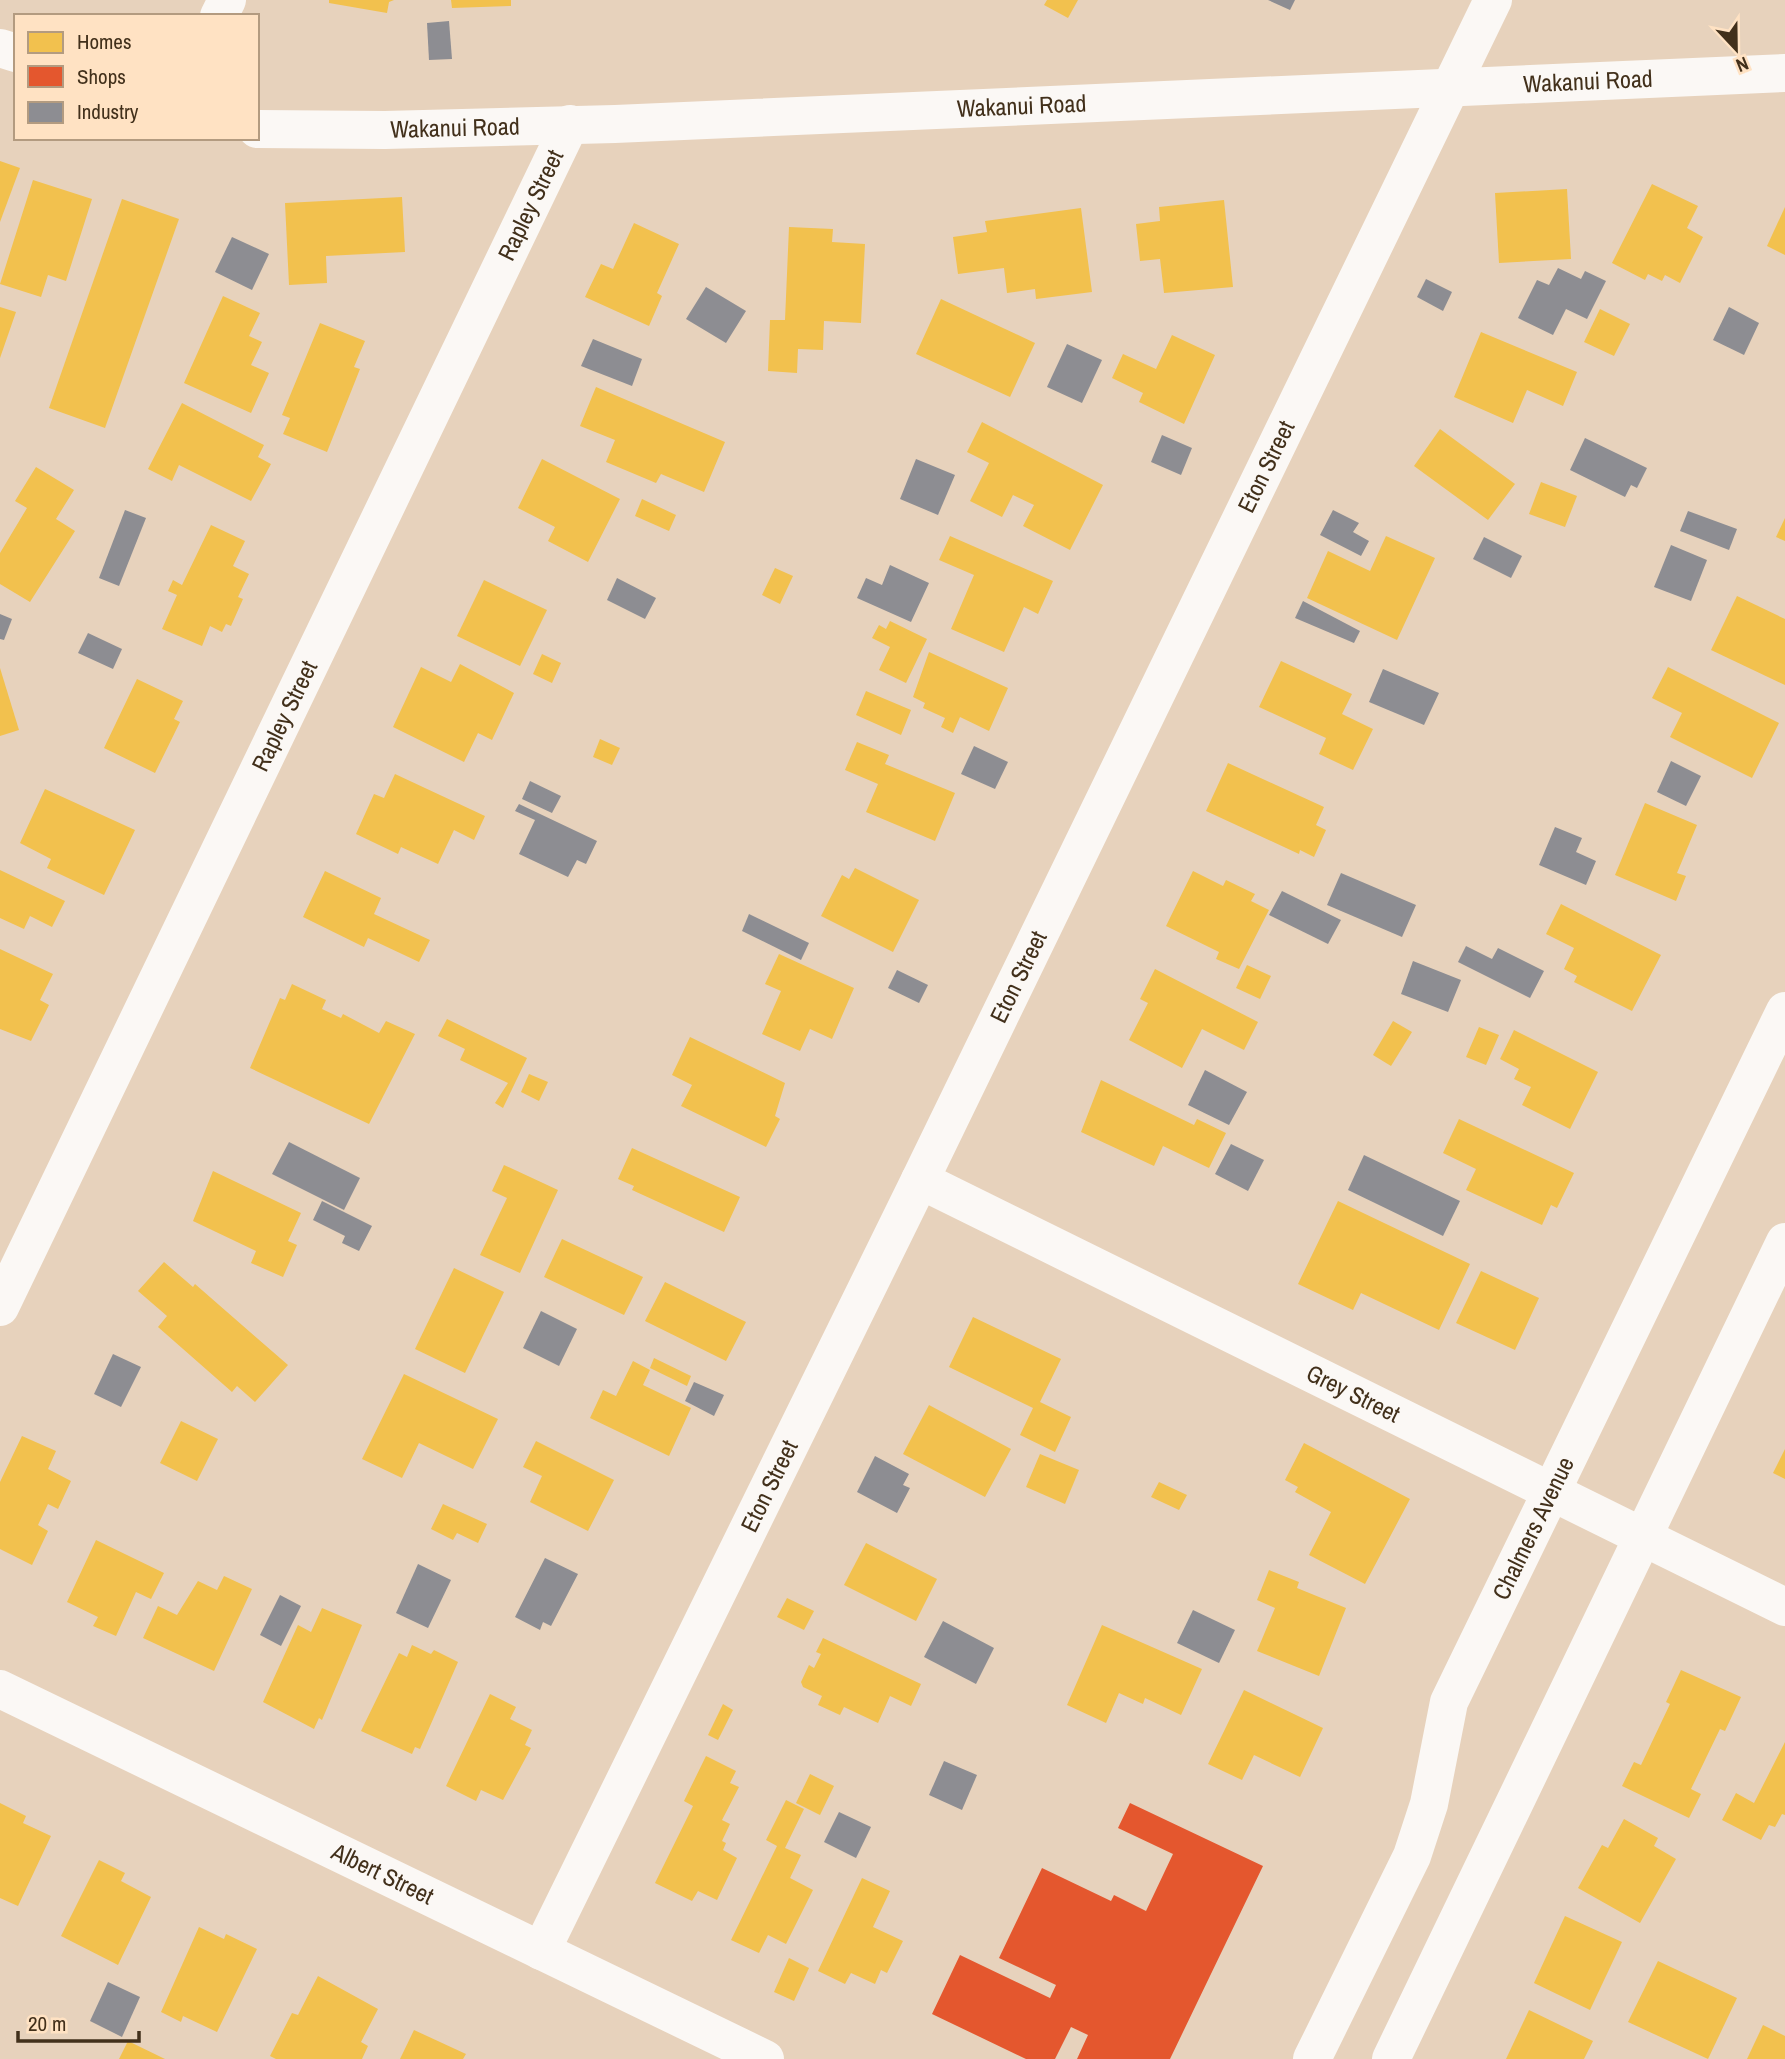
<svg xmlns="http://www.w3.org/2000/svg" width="1785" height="2059" viewBox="0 0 1785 2059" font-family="'Archivo Narrow',sans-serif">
<rect width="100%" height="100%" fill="#e7d2bc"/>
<g fill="#f2c14e">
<polygon points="329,0 394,0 389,2 387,13 329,3"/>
<polygon points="451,0 511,0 511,6 452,8"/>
<polygon points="1047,0 1078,0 1068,18 1044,5"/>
<polygon points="0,161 20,168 0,222"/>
<polygon points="33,180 92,199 66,281 48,275 41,297 0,284"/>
<polygon points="1652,184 1698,206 1687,228 1703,237 1680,283 1665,275 1662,281 1648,274 1645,280 1612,263"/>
<polygon points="1567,189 1571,259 1499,263 1495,193"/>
<polygon points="402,197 405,252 326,256 327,283 289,285 285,203"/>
<polygon points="122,199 179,219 105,428 49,408"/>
<polygon points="1224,200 1233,287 1164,293 1160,259 1140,261 1136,224 1160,221 1159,207"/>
<polygon points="1785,207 1785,255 1767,246"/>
<polygon points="1081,208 1092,292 1036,299 1035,289 1007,293 1004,268 958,274 953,237 987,232 985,221"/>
<polygon points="634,223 679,244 657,293 662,296 649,326 585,297 601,264 613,269"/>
<polygon points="789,227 833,229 832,242 865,244 861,323 824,321 823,350 798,349 797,373 768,371 770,320 785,320"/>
<polygon points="223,296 260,313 249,336 262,342 251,365 269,373 251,413 184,383"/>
<polygon points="941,299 1035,343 1010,397 916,354"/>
<polygon points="0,307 16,312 0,358"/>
<polygon points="1600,309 1630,324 1614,356 1584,342"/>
<polygon points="320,323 365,341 354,367 360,369 327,452 283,434 290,418 282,415"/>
<polygon points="1481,332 1577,372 1563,406 1527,390 1513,423 1454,397"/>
<polygon points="1172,335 1215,355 1184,424 1139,402 1143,393 1112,378 1123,354 1156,369"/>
<polygon points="596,387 725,442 704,492 661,474 656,483 606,462 615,440 580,426"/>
<polygon points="182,403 264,445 258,457 271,464 251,501 179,465 172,481 148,469"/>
<polygon points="982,422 1103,485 1070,550 1023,526 1034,505 1013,495 1002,517 970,501 989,463 967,452"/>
<polygon points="1440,429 1515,484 1488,520 1414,466"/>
<polygon points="542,459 620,499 588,562 548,541 555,527 518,508"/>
<polygon points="36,467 74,490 56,519 75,531 30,602 0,584 0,553 27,508 15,501"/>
<polygon points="1541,482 1577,496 1565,527 1529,514"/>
<polygon points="642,499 676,515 669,531 635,516"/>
<polygon points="1785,518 1785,541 1776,537"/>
<polygon points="211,525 245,541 233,566 249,574 238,597 243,599 231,626 226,624 222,632 210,626 202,646 162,629 177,595 168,591 173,580 182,585"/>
<polygon points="950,536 1053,581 1038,614 1024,607 1004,652 951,629 974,575 939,560"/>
<polygon points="1386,536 1435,558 1397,640 1307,598 1328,551 1370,571"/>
<polygon points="775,568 793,576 780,604 762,595"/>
<polygon points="484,580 547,610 520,666 457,636"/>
<polygon points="1737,596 1785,619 1785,685 1711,650"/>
<polygon points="890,621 927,639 906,683 879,670 890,647 872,638 879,625 886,629"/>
<polygon points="929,652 1008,688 989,731 960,717 953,733 941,727 945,718 923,708 925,703 913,697"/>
<polygon points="542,654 561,663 552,683 533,674"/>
<polygon points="1281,661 1352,694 1342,714 1373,729 1353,770 1319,754 1326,738 1259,707"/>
<polygon points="460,664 514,693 492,740 478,733 464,762 393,727 421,667 451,682"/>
<polygon points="1668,667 1779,723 1752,778 1670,737 1682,713 1652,698"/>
<polygon points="0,668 19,730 0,736"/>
<polygon points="137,679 183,701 174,719 180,722 155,773 104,748"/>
<polygon points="866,691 911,710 901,735 856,715"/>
<polygon points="600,739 620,748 612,765 593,757"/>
<polygon points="857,742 889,755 885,764 955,793 935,841 866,812 878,784 845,770"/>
<polygon points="1228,763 1324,807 1316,825 1326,830 1314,857 1300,850 1299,854 1206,811"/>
<polygon points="395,774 485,816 474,840 454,830 438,864 401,847 398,854 356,834 374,794 384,798"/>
<polygon points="45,789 135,830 104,895 47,868 51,859 20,843"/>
<polygon points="1645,803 1697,825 1677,873 1686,876 1676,901 1615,875"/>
<polygon points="855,868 919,900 893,952 821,916 842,875 849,879"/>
<polygon points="0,870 65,901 52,927 30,916 24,929 0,918"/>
<polygon points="325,871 381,898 374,914 430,940 419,962 368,938 364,947 303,917"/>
<polygon points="1193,871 1223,886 1226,880 1255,894 1251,901 1269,910 1239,969 1216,959 1219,952 1166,926"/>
<polygon points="1561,904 1661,955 1632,1011 1574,982 1577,976 1564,969 1574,948 1546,934"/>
<polygon points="0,949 53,974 40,1000 49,1005 31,1041 0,1029"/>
<polygon points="779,954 854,988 832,1039 810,1029 800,1051 762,1034 781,991 765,984"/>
<polygon points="1247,965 1271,976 1260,999 1236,988"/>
<polygon points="1155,969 1258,1022 1244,1050 1202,1029 1182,1068 1129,1040 1148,1003 1140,999"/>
<polygon points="292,984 326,1000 322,1009 341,1018 343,1014 379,1033 386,1021 415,1034 369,1124 250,1068 280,998 285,1000"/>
<polygon points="447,1019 527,1058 503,1108 495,1103 508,1083 460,1060 465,1049 438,1036"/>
<polygon points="1393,1021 1412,1032 1391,1066 1373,1055"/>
<polygon points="1479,1027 1499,1035 1486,1065 1466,1057"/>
<polygon points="1514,1030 1598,1072 1570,1129 1522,1105 1531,1087 1514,1079 1519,1069 1500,1059"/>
<polygon points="690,1037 785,1083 775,1116 780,1119 766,1147 681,1106 692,1085 672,1075"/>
<polygon points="529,1074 548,1082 539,1101 521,1092"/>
<polygon points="1101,1080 1194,1125 1197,1119 1226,1133 1209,1168 1163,1146 1154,1166 1081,1132"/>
<polygon points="1459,1119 1574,1173 1557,1208 1551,1205 1542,1225 1466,1190 1476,1169 1443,1153"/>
<polygon points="632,1148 740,1197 724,1232 632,1190 634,1186 618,1179"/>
<polygon points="504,1165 558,1190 520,1273 480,1255 507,1198 492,1191"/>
<polygon points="213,1171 301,1213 288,1241 297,1245 283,1277 251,1263 256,1251 193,1221"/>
<polygon points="1338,1201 1470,1264 1439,1330 1361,1293 1353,1310 1298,1284"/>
<polygon points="562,1239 643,1277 624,1315 544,1277"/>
<polygon points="164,1262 193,1287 195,1284 288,1365 255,1402 237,1386 232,1392 158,1327 167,1316 138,1291"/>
<polygon points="454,1268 504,1292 465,1373 415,1349"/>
<polygon points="1481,1271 1539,1298 1515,1350 1456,1323"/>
<polygon points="665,1282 746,1322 726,1361 645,1321"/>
<polygon points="973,1317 1061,1359 1040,1402 1071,1417 1055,1452 1020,1435 1033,1408 949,1367"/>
<polygon points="654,1358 691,1376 687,1386 650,1368"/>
<polygon points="633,1361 650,1370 643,1385 691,1408 669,1456 590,1418 603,1390 616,1396"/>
<polygon points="404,1374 498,1419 473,1469 419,1443 402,1478 362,1459"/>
<polygon points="929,1405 1011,1449 985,1497 903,1454"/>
<polygon points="181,1421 218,1439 197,1481 160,1463"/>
<polygon points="22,1436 56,1451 48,1469 71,1481 58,1509 48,1504 38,1525 48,1531 32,1565 0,1549 0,1482"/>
<polygon points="536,1441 614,1480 588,1531 530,1502 542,1476 523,1467"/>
<polygon points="1304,1443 1410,1499 1365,1584 1309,1555 1331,1512 1295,1492 1298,1487 1285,1480"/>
<polygon points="1785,1449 1785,1479 1773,1473"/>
<polygon points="1040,1454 1079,1470 1065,1504 1026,1487"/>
<polygon points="1159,1482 1187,1495 1179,1510 1151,1497"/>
<polygon points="443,1504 487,1524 478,1543 457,1533 453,1540 431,1529"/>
<polygon points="96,1540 164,1573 151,1599 136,1592 116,1636 93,1626 98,1617 67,1602"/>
<polygon points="866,1543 937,1579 916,1621 844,1585"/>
<polygon points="1269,1570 1299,1582 1297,1588 1346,1608 1319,1676 1257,1651 1275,1608 1257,1600"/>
<polygon points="224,1576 252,1589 214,1671 143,1638 158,1606 177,1615 198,1581 217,1590"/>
<polygon points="787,1598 814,1611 804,1630 777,1617"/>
<polygon points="322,1608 362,1625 322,1720 319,1718 314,1729 263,1702 298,1625 311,1632"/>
<polygon points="1102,1625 1202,1669 1181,1715 1145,1698 1143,1704 1119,1693 1106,1723 1067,1705"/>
<polygon points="823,1638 921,1684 911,1706 890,1696 878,1723 844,1707 840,1715 818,1705 822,1696 803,1687 801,1682 809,1665 814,1668 821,1654 816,1652"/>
<polygon points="412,1645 431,1654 434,1650 458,1662 420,1749 415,1747 412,1754 361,1731 399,1653 407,1657"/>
<polygon points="1681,1670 1741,1697 1725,1731 1720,1729 1691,1789 1701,1794 1689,1818 1622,1786 1634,1762 1641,1765 1670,1704 1666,1702"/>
<polygon points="1244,1690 1323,1728 1300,1777 1254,1755 1242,1780 1208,1764"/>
<polygon points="490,1694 516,1707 510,1719 532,1730 525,1745 531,1748 503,1800 481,1790 476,1801 446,1786"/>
<polygon points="723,1704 733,1710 718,1740 708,1735"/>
<polygon points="1785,1742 1785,1815 1782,1814 1775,1827 1769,1825 1761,1840 1722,1820 1736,1793 1754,1803"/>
<polygon points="706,1756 736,1771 730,1783 739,1787 722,1820 730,1824 722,1841 726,1843 723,1850 737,1858 717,1900 698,1891 692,1901 655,1883 693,1806 684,1801"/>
<polygon points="810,1774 834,1786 820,1815 796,1803"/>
<polygon points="786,1800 804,1809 785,1848 801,1855 790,1878 813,1890 786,1944 768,1935 759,1953 731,1940 777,1846 766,1840"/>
<polygon points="0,1803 26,1816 23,1823 51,1836 18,1906 0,1898"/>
<polygon points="1624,1819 1658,1838 1654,1846 1676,1859 1640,1923 1578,1888 1602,1845 1608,1848"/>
<polygon points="99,1860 125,1873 121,1881 151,1897 118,1965 61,1936"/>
<polygon points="862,1878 890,1891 873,1927 903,1941 887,1973 881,1970 875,1984 851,1973 845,1984 818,1971"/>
<polygon points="1565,1916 1622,1942 1590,2010 1534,1983"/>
<polygon points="199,1927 224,1939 226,1934 257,1949 217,2032 183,2016 181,2022 161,2012"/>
<polygon points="789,1958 809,1968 794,2001 774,1992"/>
<polygon points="1658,1961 1737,1998 1708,2059 1628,2022"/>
<polygon points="318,1976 378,2009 361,2042 368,2046 362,2059 276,2059 270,2056 292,2013 298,2015"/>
<polygon points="1529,2010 1593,2041 1584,2059 1506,2059"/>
<polygon points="1763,2025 1785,2036 1785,2059 1747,2059"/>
<polygon points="414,2030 466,2054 463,2059 400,2059"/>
<polygon points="128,2041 165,2059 119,2059"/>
</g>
<polygon fill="#e4572e" points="1130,1803 1263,1866 1170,2059 1077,2059 1088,2035 1071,2027 1055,2059 1026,2059 932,2014 960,1955 1050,1998 1056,1985 999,1958 1042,1868 1111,1901 1114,1895 1146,1911 1173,1854 1118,1828"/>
<g fill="#8d8d92">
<polygon points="1268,0 1295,0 1290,10"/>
<polygon points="449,21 452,59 429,60 427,23"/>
<polygon points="232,237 269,254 252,290 215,272"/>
<polygon points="1558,268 1581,279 1585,271 1606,281 1587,319 1566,309 1553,335 1518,318 1537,280 1549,285"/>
<polygon points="1426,279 1452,292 1443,311 1417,297"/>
<polygon points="706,287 746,311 726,343 686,319"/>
<polygon points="1729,307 1759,323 1744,355 1713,340"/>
<polygon points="593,339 642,359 632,386 581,366"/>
<polygon points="1067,344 1102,360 1082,403 1047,387"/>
<polygon points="1162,435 1192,448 1181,475 1151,462"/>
<polygon points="1585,438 1647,468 1637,488 1631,485 1625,497 1570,470"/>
<polygon points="916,459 955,475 938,515 900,499"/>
<polygon points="125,510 146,518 119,586 99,578"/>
<polygon points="1333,510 1359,523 1353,532 1369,541 1361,556 1320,535"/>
<polygon points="1688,511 1737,529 1729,550 1680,531"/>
<polygon points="1484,537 1522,556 1511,578 1473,559"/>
<polygon points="1671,545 1707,560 1691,601 1654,587"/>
<polygon points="890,565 929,583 911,622 857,598 866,578 882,585"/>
<polygon points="617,578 656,598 645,619 607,600"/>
<polygon points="1303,601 1360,631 1354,643 1295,618"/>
<polygon points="0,614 12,619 4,640 0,639"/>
<polygon points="88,633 122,649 113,669 78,653"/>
<polygon points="1383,669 1439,693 1424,725 1369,702"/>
<polygon points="974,746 1008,762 995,789 961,774"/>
<polygon points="1671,761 1701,776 1686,806 1657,792"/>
<polygon points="530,781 561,796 552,813 522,799"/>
<polygon points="519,804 597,841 586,864 577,860 568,877 519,854 535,820 515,811"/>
<polygon points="1555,827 1582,838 1576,852 1596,861 1586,885 1539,865"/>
<polygon points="1341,873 1416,905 1402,937 1327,905"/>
<polygon points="1282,891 1341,920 1328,944 1269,915"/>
<polygon points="749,914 809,943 801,960 742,931"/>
<polygon points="1466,946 1492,959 1498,948 1544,971 1530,998 1458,962"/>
<polygon points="1413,961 1461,980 1448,1012 1401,994"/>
<polygon points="897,970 928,985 919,1003 888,988"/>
<polygon points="1205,1070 1247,1092 1229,1125 1188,1105"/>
<polygon points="289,1142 360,1178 344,1210 272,1174"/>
<polygon points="1231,1144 1264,1160 1248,1191 1215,1174"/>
<polygon points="1364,1155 1460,1201 1443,1236 1348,1190"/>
<polygon points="322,1201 372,1226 359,1251 342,1243 345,1236 313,1220"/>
<polygon points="541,1311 577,1329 559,1366 523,1348"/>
<polygon points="113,1354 141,1367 121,1407 94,1394"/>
<polygon points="694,1382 724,1395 714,1416 685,1401"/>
<polygon points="875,1456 909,1474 903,1485 910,1488 897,1513 857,1492"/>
<polygon points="545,1558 578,1574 551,1626 543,1622 540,1630 515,1617"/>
<polygon points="418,1564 451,1580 428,1628 396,1613"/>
<polygon points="280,1595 301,1606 281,1646 260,1635"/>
<polygon points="1193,1610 1235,1630 1219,1663 1177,1643"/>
<polygon points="943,1621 994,1648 976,1684 924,1657"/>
<polygon points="944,1761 977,1775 962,1810 929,1795"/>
<polygon points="839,1812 871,1827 856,1858 824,1842"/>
<polygon points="108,1982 140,1997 122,2037 90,2021"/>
</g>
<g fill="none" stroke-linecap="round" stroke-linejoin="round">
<g stroke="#fbf8f5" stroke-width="38">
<polyline points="219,16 227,0"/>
<polyline points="0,48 16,53"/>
<path id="s1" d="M257,129L385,130L615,124L1785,73"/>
<path id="s2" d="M920,1180L1785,1607"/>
<path id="s3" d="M0,1307L570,124"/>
<path id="s4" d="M0,1689L765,2059"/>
<path id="s5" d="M541,1951L920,1180L1493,0"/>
<path id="s6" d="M1312,2059L1412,1856L1429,1804L1449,1702L1785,1011"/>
<polyline points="1391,2059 1785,1242"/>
</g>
</g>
<g text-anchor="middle" stroke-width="7" stroke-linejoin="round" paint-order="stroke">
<g font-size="24" fill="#42301b" stroke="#ffe2c3">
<text dy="8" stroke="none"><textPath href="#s1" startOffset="1332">Wakanui Road</textPath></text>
<text dy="8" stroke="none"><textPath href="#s1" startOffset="765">Wakanui Road</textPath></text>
<text dy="8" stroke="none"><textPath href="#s1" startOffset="198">Wakanui Road</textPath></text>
<text dy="8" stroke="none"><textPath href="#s3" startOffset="1223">Rapley Street</textPath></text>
<text dy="8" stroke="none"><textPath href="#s5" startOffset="1652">Eton Street</textPath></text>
<text dy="8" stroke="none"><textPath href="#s3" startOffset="656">Rapley Street</textPath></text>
<text dy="8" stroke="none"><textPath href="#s5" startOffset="1085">Eton Street</textPath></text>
<text dy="8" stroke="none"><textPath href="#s2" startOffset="483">Grey Street</textPath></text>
<text dy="8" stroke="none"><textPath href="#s5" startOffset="518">Eton Street</textPath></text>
<text dy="8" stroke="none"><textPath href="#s6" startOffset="578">Chalmers Avenue</textPath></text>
<text dy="8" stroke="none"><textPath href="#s4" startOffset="425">Albert Street</textPath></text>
</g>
</g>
<rect x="14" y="14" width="245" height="126" fill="#ffe2c3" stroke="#b39b80" stroke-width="2"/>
<rect x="28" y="32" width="35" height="21" fill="#f2c14e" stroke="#b39b80" stroke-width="2"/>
<text x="77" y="49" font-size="21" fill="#42301b">Homes</text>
<rect x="28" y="66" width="35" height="21" fill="#e4572e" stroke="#b39b80" stroke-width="2"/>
<text x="77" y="84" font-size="21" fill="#42301b">Shops</text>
<rect x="28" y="102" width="35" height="21" fill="#8d8d92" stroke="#b39b80" stroke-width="2"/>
<text x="77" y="119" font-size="21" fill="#42301b">Industry</text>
<g transform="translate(1736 49) rotate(158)" stroke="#ffe2c3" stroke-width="5" paint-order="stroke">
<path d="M0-5L12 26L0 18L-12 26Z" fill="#42301b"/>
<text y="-10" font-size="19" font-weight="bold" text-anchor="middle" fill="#42301b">N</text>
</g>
<path d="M18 2031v10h121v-10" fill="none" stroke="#42301b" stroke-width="3.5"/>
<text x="28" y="2031" font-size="21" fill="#42301b" stroke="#ffe2c3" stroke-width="5" paint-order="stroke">20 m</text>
</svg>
